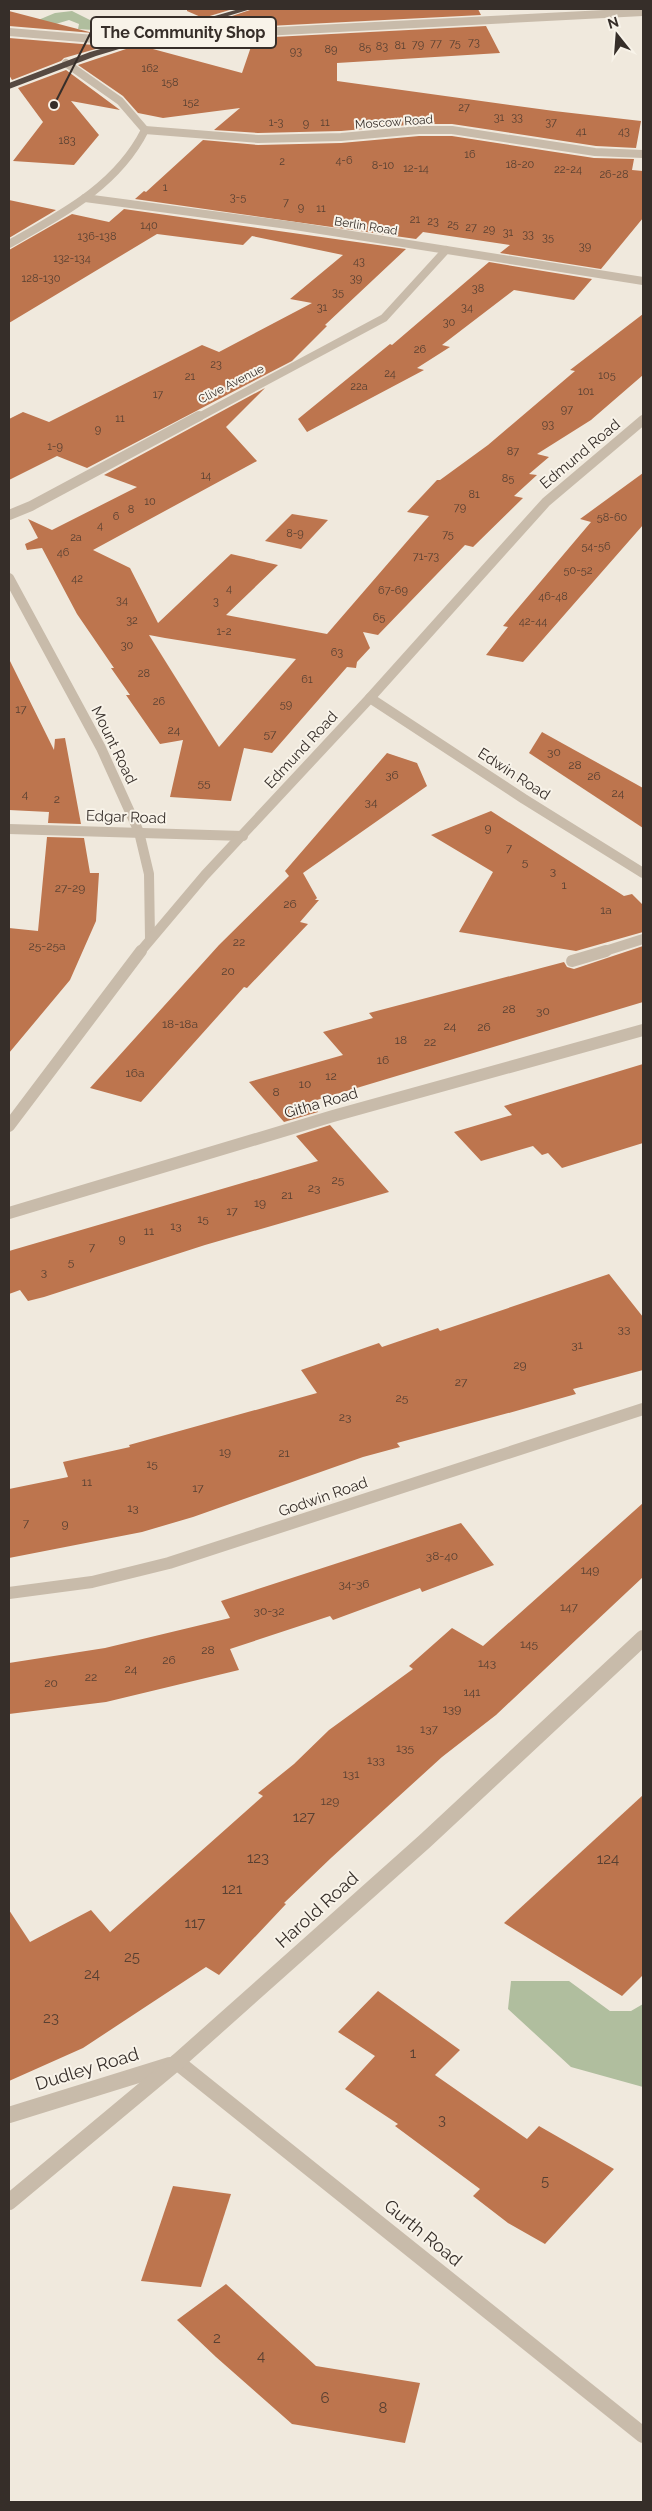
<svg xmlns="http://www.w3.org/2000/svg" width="652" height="2511" viewBox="0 0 652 2511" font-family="Raleway,sans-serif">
<rect width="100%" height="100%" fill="#f0e9dd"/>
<g fill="#b0be9e">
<polygon points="72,11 98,24 94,30 78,29 79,24 69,20 46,27 31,23 55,13"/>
<polygon points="511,1981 569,1981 610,2011 631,2011 643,2004 643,2087 571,2067 508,2009"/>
</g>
<g fill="#bd754e" fill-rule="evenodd">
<polygon points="187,9 233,9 203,18 187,11"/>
<polygon points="253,9 478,9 481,15 230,28 214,22"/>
<polygon points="9,11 93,33 9,26"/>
<polygon points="486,26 500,53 337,63 337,81 554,111 641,121 636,148 596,146 452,124 419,124 341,131 258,133 214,130 240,108 163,118 138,113 123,96 78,65 138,45 242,73 254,38"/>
<polygon points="9,38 106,46 64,58 61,61 12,80 9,75"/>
<polygon points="66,70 120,110 71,101 99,135 74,165 13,161 43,122 18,88"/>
<polygon points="419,136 452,136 594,158 634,159 632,170 643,171 643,218 601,269 500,253 510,245 423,232 416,239 135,199 144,191 146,192 203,140 258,145 341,143"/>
<polygon points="9,200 56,210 9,238"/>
<polygon points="124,209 406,249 325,325 327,326 292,361 87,468 57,456 9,480 9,419 23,412 49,422 202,345 219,352 312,303 290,299 343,255 252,236 243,245 157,234 9,323 9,250 72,214 109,222"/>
<polygon points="489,262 592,279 574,300 514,290 442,345 450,347 417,368 424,370 307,432 298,419 390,344 392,345"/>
<path d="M643,314V375L591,420L537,454L549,457L529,474L537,475L514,496L523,498L473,547L465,545L378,635L363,632L370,648L357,662L356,668L347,667L272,753L244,748L231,801L170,797L183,740L160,744L126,695H130L111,668H114L77,614L42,548L27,550L25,544L38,538L28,519L52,530L137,487L104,475L265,388L226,427L257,461L93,550L130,568L158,623L231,554L278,565L226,615L327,634L429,516L407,512L437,480H440L488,445L575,371L570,370ZM149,635L165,638L296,659L219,747Z"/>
<polygon points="643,473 643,525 523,662 486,655 508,627 503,626 591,522 580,519"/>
<polygon points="292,514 328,520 301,549 265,541"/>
<polygon points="9,659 54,750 55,739 65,738 81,824 48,823 49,812 9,810"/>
<polygon points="542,732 643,788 643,828 529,753"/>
<polygon points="387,753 417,763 427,786 303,873 317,898 315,900 319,900 300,922 308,924 247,988 244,987 141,1102 90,1088 219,945 289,876 285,871"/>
<polygon points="491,811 624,896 632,894 643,905 643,932 576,951 459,932 493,872 431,835"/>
<polygon points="47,837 84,838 90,873 99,873 96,921 70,980 9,1053 9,928 38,931"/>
<polygon points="643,946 643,1002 310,1102 318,1112 284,1122 249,1082 343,1055 323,1032 373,1018 369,1013 564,962 567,967 574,969"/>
<polygon points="643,1064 643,1143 562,1168 548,1153 542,1155 533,1146 481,1161 454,1132 512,1115 504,1106"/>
<polygon points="330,1125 389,1192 205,1245 44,1297 28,1301 20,1290 9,1294 9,1251 318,1161 296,1136"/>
<polygon points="609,1274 643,1317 643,1370 573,1389 576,1394 516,1411 397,1443 400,1447 363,1457 193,1517 142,1532 9,1558 9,1489 68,1477 63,1462 130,1447 129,1445 317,1393 301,1370 379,1343 382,1347 438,1328 440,1331"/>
<polygon points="643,1503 643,1577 496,1715 442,1757 331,1858 284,1903 286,1904 219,1975 206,1967 83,2048 9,2081 9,1910 30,1942 91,1910 110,1932 263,1796 258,1793 294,1764 329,1730 413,1669 409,1666 452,1628 483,1646"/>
<polygon points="461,1523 494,1565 422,1592 420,1588 333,1620 330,1616 230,1649 239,1670 106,1702 9,1714 9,1663 105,1648 230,1618 221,1601"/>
<polygon points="643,1795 643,1975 622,1996 504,1923"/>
<polygon points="378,1991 460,2050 435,2075 527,2139 539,2126 614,2169 545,2244 508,2223 473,2196 480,2189 395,2126 398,2124 345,2089 375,2056 338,2032"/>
<polygon points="173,2186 231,2194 201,2287 141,2281"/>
<polygon points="226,2284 316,2366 420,2383 405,2443 292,2424 216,2357 177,2320"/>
</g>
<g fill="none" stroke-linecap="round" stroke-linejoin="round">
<polyline stroke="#c8bbaa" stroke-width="10" points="602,952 643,939"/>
<polyline stroke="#c8bbaa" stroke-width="12" points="572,961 606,951"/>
<g stroke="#c8bbaa" stroke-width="8">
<polyline points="186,26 204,32 223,34 643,12"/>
<polyline points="9,32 131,42"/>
<polyline points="145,130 258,139 341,137 419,130 452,130 595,152 643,154"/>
<polyline points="85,198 295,226 643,281"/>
<path d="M9,244C62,214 117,186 145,130L120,101L66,63"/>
<polyline points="197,418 384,318 446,250"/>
</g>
<g stroke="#c8bbaa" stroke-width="10">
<polyline points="9,515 31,506 199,416"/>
<polyline points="9,578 101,748 139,832 149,874 150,939"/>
<polyline points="370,698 524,799 643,873"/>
<polyline points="9,829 243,836"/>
<polyline points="140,952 205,875 370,698 546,502 643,420"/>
</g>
<g stroke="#c8bbaa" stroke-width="12">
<polyline points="9,1126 141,951"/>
<polyline points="9,1213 333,1116 643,1030"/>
<polyline points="9,1593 92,1582 169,1563 643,1409"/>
</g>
<g stroke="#c8bbaa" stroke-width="16">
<polyline points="177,2062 643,2435"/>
<polyline points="9,2115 170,2065"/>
<polyline points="9,2202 177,2062 425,1841 643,1638"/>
</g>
<polygon fill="#564941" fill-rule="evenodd" points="239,9 251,9 96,56 9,89 9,83 90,52"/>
</g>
<g text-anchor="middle" stroke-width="4" stroke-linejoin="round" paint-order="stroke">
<g font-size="11" fill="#584032">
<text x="474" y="46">73</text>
<text x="436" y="47">77</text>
<text x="455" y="47">75</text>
<text x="418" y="48">79</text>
<text x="400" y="49">81</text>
<text x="382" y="50">83</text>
<text x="365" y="51">85</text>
<text x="331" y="53">89</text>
<text x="296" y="55">93</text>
<text x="150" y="72">162</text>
<text x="170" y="86">158</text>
<text x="191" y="106">152</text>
<text x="464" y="111">27</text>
<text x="499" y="121">31</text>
<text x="517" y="121">33</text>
<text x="276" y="126">1-3</text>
<text x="325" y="126">11</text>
<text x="551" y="126">37</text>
<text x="306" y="127">9</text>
<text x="581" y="135">41</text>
<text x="624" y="135">43</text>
<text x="67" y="144">183</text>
<text x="470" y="158">16</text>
<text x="344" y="164">4-6</text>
<text x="282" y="165">2</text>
<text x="520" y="168">18-20</text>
<text x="383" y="169">8-10</text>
<text x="416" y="172">12-14</text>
<text x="568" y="173">22-24</text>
<text x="614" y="178">26-28</text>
<text x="165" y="191">1</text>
<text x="238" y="201">3-5</text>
<text x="286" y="206">7</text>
<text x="301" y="211">9</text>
<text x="321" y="212">11</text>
<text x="415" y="223">21</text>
<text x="433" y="225">23</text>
<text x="453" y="228">25</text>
<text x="149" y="229">140</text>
<text x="471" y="231">27</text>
<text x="489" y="233">29</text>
<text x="508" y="236">31</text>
<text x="528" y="238">33</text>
<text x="97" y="240">136-138</text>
<text x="548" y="241">35</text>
<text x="585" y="250">39</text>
<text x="72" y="262">132-134</text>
<text x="359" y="265">43</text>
<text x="41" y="282">128-130</text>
<text x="356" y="282">39</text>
<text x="478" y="292">38</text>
<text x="338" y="296">35</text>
<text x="322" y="311">31</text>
<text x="467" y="311">34</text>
<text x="449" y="326">30</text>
<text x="420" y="353">26</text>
<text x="216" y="368">23</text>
<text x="390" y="377">24</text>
<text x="607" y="379">105</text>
<text x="190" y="380">21</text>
<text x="359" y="390">22a</text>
<text x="586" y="395">101</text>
<text x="158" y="398">17</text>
<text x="567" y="413">97</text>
<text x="120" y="422">11</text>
<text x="548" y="428">93</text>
<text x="98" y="433">9</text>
<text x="55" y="450">1-9</text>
<text x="513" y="455">87</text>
<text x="206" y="479">14</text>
<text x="508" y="482">85</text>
<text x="474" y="498">81</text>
<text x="150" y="505">10</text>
<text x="460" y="511">79</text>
<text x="131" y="513">8</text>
<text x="116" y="520">6</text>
<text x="612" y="521">58-60</text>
<text x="100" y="529">4</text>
<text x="295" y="537">8-9</text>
<text x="448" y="538">75</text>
<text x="76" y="541">2a</text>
<text x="596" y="550">54-56</text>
<text x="63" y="556">46</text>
<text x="426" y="560">71-73</text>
<text x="578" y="574">50-52</text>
<text x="77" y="582">42</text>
<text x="229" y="592">4</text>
<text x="393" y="594">67-69</text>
<text x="553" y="600">46-48</text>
<text x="122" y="604">34</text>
<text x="216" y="605">3</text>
<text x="379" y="621">65</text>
<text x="132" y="624">32</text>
<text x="533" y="625">42-44</text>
<text x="224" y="635">1-2</text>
<text x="127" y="649">30</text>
<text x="337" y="656">63</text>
<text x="144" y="677">28</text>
<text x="307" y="683">61</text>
<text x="159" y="705">26</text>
<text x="286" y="708">59</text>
</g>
<g font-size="12" fill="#362e29" stroke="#f8f3e9">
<text transform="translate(394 122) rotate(-4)" y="4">Moscow Road</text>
<text transform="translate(366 226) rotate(9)" y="4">Berlin Road</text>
<text transform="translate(231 384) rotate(-27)" y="4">Clive Avenue</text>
</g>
<g font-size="12" fill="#584032">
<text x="21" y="713">17</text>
<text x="174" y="734">24</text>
<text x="270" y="738">57</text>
<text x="554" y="756">30</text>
<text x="575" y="769">28</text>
<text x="392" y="779">36</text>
<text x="594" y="780">26</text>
<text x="204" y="787">55</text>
<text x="618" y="797">24</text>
<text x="25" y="798">4</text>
<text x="57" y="803">2</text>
<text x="371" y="806">34</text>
<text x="488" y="832">9</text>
<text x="509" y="852">7</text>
<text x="525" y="866">5</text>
<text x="553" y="875">3</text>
<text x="564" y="889">1</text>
<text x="70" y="892">27-29</text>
<text x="290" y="908">26</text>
<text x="606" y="914">1a</text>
<text x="239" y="946">22</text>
<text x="47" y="950">25-25a</text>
<text x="228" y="975">20</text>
<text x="509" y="1013">28</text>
<text x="543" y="1015">30</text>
<text x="180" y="1028">18-18a</text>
<text x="450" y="1030">24</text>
<text x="484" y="1031">26</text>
<text x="401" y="1044">18</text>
<text x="430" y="1046">22</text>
<text x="383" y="1064">16</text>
<text x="135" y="1077">16a</text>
<text x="331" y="1080">12</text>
<text x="305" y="1088">10</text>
<text x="276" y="1096">8</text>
<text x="338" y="1184">25</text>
<text x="314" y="1192">23</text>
<text x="287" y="1199">21</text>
<text x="260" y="1207">19</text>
<text x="232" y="1215">17</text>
<text x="203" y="1223">15</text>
<text x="176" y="1230">13</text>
<text x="149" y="1235">11</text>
<text x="122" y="1243">9</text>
<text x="92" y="1251">7</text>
<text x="71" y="1266">5</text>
<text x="44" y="1276">3</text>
<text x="624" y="1333">33</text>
<text x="577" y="1349">31</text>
<text x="520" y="1369">29</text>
<text x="461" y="1386">27</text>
<text x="402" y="1402">25</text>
<text x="345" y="1421">23</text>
<text x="225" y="1456">19</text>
<text x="284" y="1457">21</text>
<text x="152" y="1468">15</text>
<text x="87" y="1486">11</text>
<text x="198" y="1492">17</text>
<text x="133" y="1512">13</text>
<text x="26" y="1527">7</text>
<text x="65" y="1528">9</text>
<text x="442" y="1560">38-40</text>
<text x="590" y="1574">149</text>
<text x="354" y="1588">34-36</text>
<text x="569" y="1611">147</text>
<text x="269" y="1615">30-32</text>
<text x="529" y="1648">145</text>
<text x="208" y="1654">28</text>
<text x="169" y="1664">26</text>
<text x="487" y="1667">143</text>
<text x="131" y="1673">24</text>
<text x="91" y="1681">22</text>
<text x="51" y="1687">20</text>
<text x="472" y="1696">141</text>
<text x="452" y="1713">139</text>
<text x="429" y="1733">137</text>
<text x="405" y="1752">135</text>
<text x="376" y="1764">133</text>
<text x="351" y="1778">131</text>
<text x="330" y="1805">129</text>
</g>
<g font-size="15" fill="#362e29" stroke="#f8f3e9">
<text transform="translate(580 454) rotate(-40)" y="5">Edmund Road</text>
<text transform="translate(114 745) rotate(64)" y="5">Mount Road</text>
<text transform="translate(301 750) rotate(-47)" y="5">Edmund Road</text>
<text transform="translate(514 774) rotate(33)" y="5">Edwin Road</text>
<text transform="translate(126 817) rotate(2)" y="5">Edgar Road</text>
<text transform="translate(321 1103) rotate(-16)" y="5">Githa Road</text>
<text transform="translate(323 1497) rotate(-19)" y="5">Godwin Road</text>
</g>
<g font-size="15" fill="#584032">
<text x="304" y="1822">127</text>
<text x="258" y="1863">123</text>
<text x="608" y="1864">124</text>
<text x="232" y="1894">121</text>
<text x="195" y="1928">117</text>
<text x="132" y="1962">25</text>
<text x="92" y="1979">24</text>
<text x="51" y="2023">23</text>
<text x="413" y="2058">1</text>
<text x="442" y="2125">3</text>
<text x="545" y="2186">5</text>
<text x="217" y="2343">2</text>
<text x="261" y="2361">4</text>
<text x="325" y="2403">6</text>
<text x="383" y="2413">8</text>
</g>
<g font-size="18" fill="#362e29" stroke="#f8f3e9">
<text transform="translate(317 1910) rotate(-42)" y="6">Harold Road</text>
<text transform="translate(87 2069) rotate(-17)" y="6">Dudley Road</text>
<text transform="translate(423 2233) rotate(39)" y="6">Gurth Road</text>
</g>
</g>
<path fill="none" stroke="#362e29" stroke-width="2" d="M54 105L91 32"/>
<circle fill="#362e29" stroke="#f8f3e9" stroke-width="2" cx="54" cy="105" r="5"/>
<rect fill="#f8f3e9" stroke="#362e29" stroke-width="2" x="91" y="17" width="185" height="31" rx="5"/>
<g font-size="16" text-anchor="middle" font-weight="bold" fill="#362e29">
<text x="183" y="38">The Community Shop</text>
</g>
<rect width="652" height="2511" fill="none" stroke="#362e29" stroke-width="20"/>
<g transform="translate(617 35) rotate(343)" stroke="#f8f3e9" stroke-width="4" paint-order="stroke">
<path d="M0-4L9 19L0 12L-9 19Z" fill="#362e29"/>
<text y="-8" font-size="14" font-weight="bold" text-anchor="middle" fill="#362e29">N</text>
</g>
</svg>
